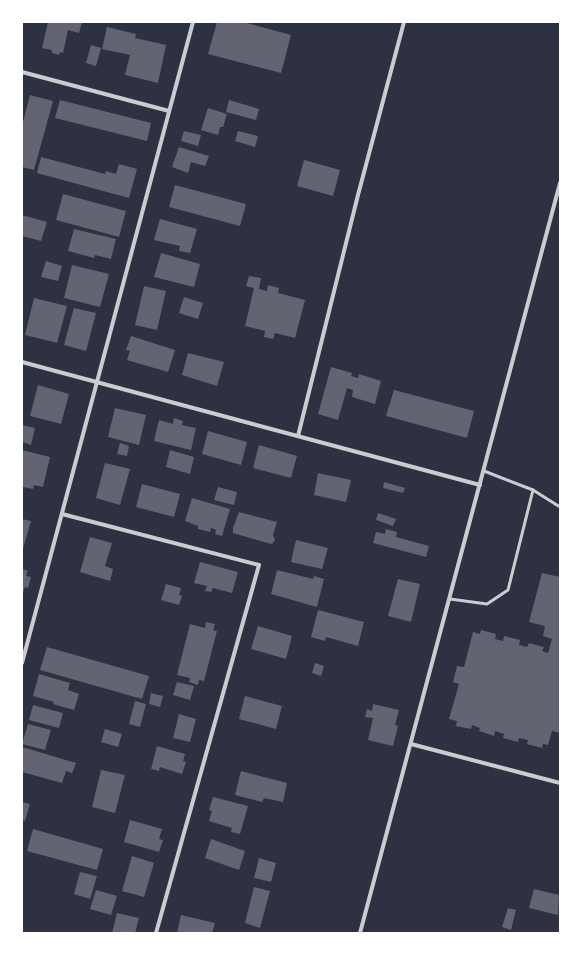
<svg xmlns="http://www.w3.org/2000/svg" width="582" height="955" viewBox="0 0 582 955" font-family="Rubik,sans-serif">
<rect width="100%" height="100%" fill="#2d3142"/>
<g fill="#626471">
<polygon points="48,22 82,22 79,33 68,30 63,53 60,52 59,55 52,53 52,50 42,48"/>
<polygon points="217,22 243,22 291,35 281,73 208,54"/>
<polygon points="107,27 136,34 135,38 166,45 158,83 125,75 130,55 102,49"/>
<polygon points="91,45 101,48 96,66 86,63"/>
<polygon points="30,95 53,101 34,170 22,167 22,126"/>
<polygon points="60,100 151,123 147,141 55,118"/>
<polygon points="229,100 259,109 256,120 226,112"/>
<polygon points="208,108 227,114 223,127 220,127 218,135 201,130"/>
<polygon points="184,131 201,135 198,146 181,141"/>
<polygon points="238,131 258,136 255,147 235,141"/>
<polygon points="179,147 209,156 205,166 191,162 188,173 172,167"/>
<polygon points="41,157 105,174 106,171 116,174 119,164 137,169 129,198 37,173"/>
<polygon points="304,160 340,170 333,196 297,186"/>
<polygon points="175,185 246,204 240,226 169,207"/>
<polygon points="63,194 126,211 119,237 56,220"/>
<polygon points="22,215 47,222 41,241 22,236"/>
<polygon points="160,219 197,229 190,253 179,251 180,246 154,240"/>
<polygon points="74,229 116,239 111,259 95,255 94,258 68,251"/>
<polygon points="161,253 200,264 194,287 154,277"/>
<polygon points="46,261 62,266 58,281 41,277"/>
<polygon points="72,265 109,274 100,307 64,298"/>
<polygon points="249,276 261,278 259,289 267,291 268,285 279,288 278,293 305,300 295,338 275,333 273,339 264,337 265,331 245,326 254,288 246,286"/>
<polygon points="144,286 166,291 157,330 135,325"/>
<polygon points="184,297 203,303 198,319 179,313"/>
<polygon points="34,298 67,306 57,343 25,335"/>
<polygon points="74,308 96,313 86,351 64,345"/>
<polygon points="131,336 175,350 168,372 127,360 130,351 126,350"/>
<polygon points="188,353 224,362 217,386 182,375"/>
<polygon points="331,367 352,373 351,376 358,378 359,374 381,381 375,404 352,397 353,390 347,388 338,420 318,414"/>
<polygon points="38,385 69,394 61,424 30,416"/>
<polygon points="394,390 474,411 467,438 386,416"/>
<polygon points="115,408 146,415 139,445 108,437"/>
<polygon points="174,418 183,421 182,425 196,428 191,450 154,441 159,420 173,424"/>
<polygon points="22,425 35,428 31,445 22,442"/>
<polygon points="208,431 247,442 241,465 202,454"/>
<polygon points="120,443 129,446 127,456 117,454"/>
<polygon points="259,445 297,456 291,478 253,468"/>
<polygon points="22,450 50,457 43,487 34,485 33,489 23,487"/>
<polygon points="170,450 194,457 190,474 166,467"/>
<polygon points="105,463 130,469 120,505 96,498"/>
<polygon points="318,473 351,480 346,502 314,495"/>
<polygon points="384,482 405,488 403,493 383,488"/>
<polygon points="142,484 180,494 174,517 136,507"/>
<polygon points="218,487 237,492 234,505 214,500"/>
<polygon points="192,498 230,509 222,536 215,534 216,530 211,528 210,532 198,529 198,526 185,521"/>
<polygon points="239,512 277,522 273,535 275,540 273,543 271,544 233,533 233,528"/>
<polygon points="378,513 396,519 393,526 376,520"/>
<polygon points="22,519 31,521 22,552"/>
<polygon points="386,529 397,532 396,537 429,546 426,557 373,543 376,532 385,534"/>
<polygon points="90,537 112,543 105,566 113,569 110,581 80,572"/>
<polygon points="296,540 328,548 322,569 291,562"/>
<polygon points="200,562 238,572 232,593 213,588 211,592 205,591 207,586 194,583"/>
<polygon points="22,569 28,571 26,576 31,577 28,588 25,587 23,592"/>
<polygon points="277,570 313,579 314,576 324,579 317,607 271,594"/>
<polygon points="542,573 560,577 560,733 552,731 548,745 543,744 542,748 527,744 528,740 519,738 518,742 503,738 504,734 495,731 494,736 479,731 480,728 472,725 471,729 456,726 457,721 449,719 459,684 453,682 457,666 464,667 473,632 480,634 481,630 496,634 495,639 503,641 504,636 520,640 519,645 527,647 529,643 544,647 542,651 548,653 552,639 543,636 545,626 529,622"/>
<polygon points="398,579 420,584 411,622 388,616"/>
<polygon points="166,584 181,588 179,595 182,596 179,605 161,600"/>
<polygon points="318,610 364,622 358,646 326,637 325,641 311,637"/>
<polygon points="206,622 215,624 213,630 217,631 204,681 199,680 198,685 189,682 190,678 177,675 190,624 205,628"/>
<polygon points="258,626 292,636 286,659 251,649"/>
<polygon points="47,647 149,676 142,699 40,670"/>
<polygon points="315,663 324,666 321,676 312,673"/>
<polygon points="39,674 70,683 68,690 79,694 74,710 53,704 54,702 33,696"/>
<polygon points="177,682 194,686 190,700 173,695"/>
<polygon points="151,693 163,696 160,707 149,704"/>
<polygon points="245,696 282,706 276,729 239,719"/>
<polygon points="135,701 146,704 140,727 129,724"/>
<polygon points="373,704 399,710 395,725 398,726 393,746 368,740 373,718 365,717 367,709 372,711"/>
<polygon points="33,705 63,713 59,728 29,720"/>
<polygon points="179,714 196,719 190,742 173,738"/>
<polygon points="28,724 51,730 45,750 22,744"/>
<polygon points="105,729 122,734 118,747 101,742"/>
<polygon points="157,746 185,754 183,761 186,762 182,774 160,767 159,771 151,769"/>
<polygon points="22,747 76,763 72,773 66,771 62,783 22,772"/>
<polygon points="101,770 125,775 115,813 92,807"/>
<polygon points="241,771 287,783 283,802 264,798 262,802 235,795"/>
<polygon points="213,797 248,806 240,834 231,832 232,828 209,821 212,811 209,810"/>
<polygon points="22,802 30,804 25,821 22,820"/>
<polygon points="130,820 162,829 159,839 163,840 159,852 124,842"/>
<polygon points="33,829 103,849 97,870 27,851"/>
<polygon points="211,839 245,851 239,870 205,858"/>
<polygon points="132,856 154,863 144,897 122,891"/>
<polygon points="259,858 276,863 271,882 254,878"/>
<polygon points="80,872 97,876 90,899 74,894"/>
<polygon points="254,887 270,891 260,928 245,923"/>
<polygon points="534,889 559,895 558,915 529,908"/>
<polygon points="96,890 117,896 111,915 90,909"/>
<polygon points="508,908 516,910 511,930 502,927"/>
<polygon points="117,913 139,918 135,933 112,933"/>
<polygon points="181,915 215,923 212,933 177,933"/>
</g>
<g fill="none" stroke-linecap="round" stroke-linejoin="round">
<g stroke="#caccd0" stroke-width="3">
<polyline points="533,490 560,507"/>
<polyline points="450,599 487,604 508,590 533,490 484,471"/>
</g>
<g stroke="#caccd0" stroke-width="4">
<polyline points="22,72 169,111"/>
<polyline points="22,362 480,485"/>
<polyline points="298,436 358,195 404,22"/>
<polyline points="62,514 259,565 156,933"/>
<polyline points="22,663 193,22"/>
<polyline points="411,744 560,783"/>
<polyline points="360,933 560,183"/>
</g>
</g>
<rect width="582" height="955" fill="none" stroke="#ffffff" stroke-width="46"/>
</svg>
